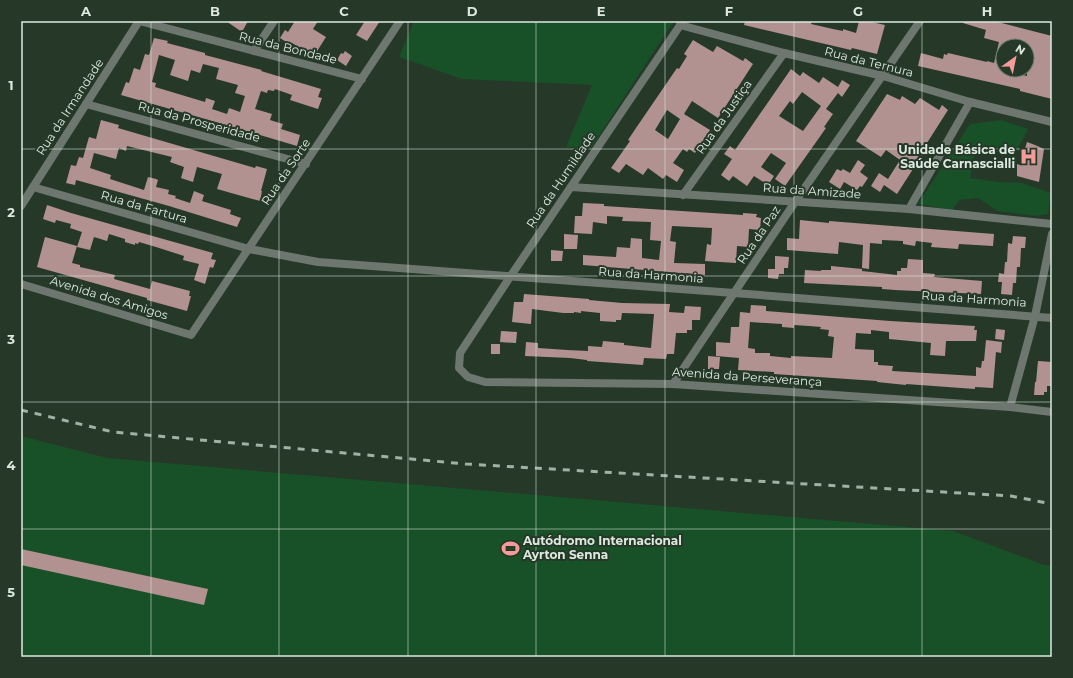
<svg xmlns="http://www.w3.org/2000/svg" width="1073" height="678" viewBox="0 0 1073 678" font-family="Montserrat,sans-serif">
<rect width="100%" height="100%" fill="#263929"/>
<g fill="#185027">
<polygon points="414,21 674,21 591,148 566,147 592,85 462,79 399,57"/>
<polygon points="1001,120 1028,129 1013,158 984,146 975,151 970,178 998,182 1022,183 1051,193 1048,214 1035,216 998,211 978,198 960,200 952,210 918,204 970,124"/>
<polygon points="21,436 107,458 953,531 1044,565 1052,566 1052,657 21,657"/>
</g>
<g fill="#b19291" fill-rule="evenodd">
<polygon points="226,21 248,21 242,32"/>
<polygon points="295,21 318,21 313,29 326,37 314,56 292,43 291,45 280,38 285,30 288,32"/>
<polygon points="365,21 380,21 367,41 356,35"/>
<polygon points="745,21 812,21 811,24 833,29 843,31 843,29 856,33 859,21 867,21 885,25 877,54 852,48 851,50 744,25"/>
<path d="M963,21H994L1052,36V99L1020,91V89L918,66L921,53L943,59L944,54L947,55L948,53L987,62V61L994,63L999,42L984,38L986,30L963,23ZM1003,43L1016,46H1027V76L1003,70Z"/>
<path d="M154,38L168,41L167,43L205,53V55L262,70L261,71L321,89L318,97L322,98L318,109L290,100L292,95L275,89L274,91L268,90L267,93L261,91L255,109L272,114L270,120L283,124L281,129L300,135L297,146L223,124L121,95L126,82L129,83L134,68L140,70L145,54L149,55ZM159,55L175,60L170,75L188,81L191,70L200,73L203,64L219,68L216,79L238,85L235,93L245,96L240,112L229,108L227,114L212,109L215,101L206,98L205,102L155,87L156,83L152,82Z"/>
<path d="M693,40L713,52L717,46L743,61L745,58L753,64L718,118L692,101L684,114L710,130L695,153L689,149L687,152L683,149L673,163L684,170L677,182L666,175L663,179L648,168L643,175L626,164L619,173L611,168L630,141L628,140L636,128L677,68L679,69L687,56L684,54ZM667,110L680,119L668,139L655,130Z"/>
<polygon points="345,51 352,56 346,66 337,60 341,53 343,54"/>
<path d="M791,69L800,76L803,72L819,83L823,77L838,87L842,80L850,85L842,97L838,93L826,109L833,114L824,127L826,128L785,186L775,179L786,163L771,153L761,167L774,176L768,185L754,176L747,186L733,176L729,181L721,175L732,159L724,154L730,146L735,150ZM802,92L821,106L803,131L779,116L790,101L793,104Z"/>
<polygon points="887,94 900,100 902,96 915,104 920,98 939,110 942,105 948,110 911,168 913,169 897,194 884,185 880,192 871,186 879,173 888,179 900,160 886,150 881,157 856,141"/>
<polygon points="101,120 119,125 118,128 255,168 256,166 267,169 261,191 262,191 260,201 217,189 222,174 197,167 193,182 181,178 184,167 170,162 172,157 127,146 126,151 119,148 116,159 94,153 90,168 111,175 110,179 144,190 148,177 156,179 158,180 156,187 169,190 168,194 176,196 175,198 190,203 194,191 204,195 202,201 231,210 230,214 241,218 237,227 169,206 76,180 75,185 66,183 71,165 76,166 79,157 83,158 89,137 96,139"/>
<polygon points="1027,142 1035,145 1044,149 1039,182 1017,176 1017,164 1020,165"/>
<polygon points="858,160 865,165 860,172 868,178 862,187 860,186 857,190 844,182 840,189 829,182 837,169 841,171 843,169 850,173"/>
<polygon points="583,203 604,204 604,206 743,215 743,213 757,214 756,217 761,218 760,230 749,229 748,247 737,246 736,263 705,261 707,244 711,245 712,228 672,226 670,241 676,242 674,263 705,264 705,275 583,265 583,255 616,257 617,247 630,248 631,238 642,239 642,258 659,260 661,241 650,240 651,222 622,221 623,217 607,216 607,224 593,222 592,234 574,233 575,216 582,216"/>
<polygon points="47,205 71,213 213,253 211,259 216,260 213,268 210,267 205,284 194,280 199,264 183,260 184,256 156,247 139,242 138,244 135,243 135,245 125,242 125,239 109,234 107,241 94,237 90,250 77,247 82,232 70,228 71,224 56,220 55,223 43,219"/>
<polygon points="800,220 829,223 829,221 994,234 993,246 959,244 958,249 931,247 932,243 916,241 915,246 903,244 903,241 882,240 882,244 870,243 869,269 862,268 863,245 839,242 838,254 787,250 787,238 799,239"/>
<polygon points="564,234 578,235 577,249 564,249"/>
<polygon points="1013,236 1026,237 1025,248 1021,248 1020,267 1017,267 1016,283 1013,283 1012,295 1001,294 1002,282 998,282 999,273 1004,274 1005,262 1007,262 1008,243 1012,244"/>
<polygon points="45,237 77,246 72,263 80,265 80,267 115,275 114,279 150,289 152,281 190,291 189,296 191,296 187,311 147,300 147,298 37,267"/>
<polygon points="551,250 563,251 562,261 551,261"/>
<polygon points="775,256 789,257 788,268 784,268 784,274 779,274 778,279 768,278 768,269 775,269"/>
<polygon points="908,259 923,260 923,273 935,274 934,277 982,281 981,294 895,290 882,289 882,287 804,283 805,270 821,271 821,270 831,270 831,266 862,269 862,271 897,275 897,271 901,271 901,268 907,268"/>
<polygon points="524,294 589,299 589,300 622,303 670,304 669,312 684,313 685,306 701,307 700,320 692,320 692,330 687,330 687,333 676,333 674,354 667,354 666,359 644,358 643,365 587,361 587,360 570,358 525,356 526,342 538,343 538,348 567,350 588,351 588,346 602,347 603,341 624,343 624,345 651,348 654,314 622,313 621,320 616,320 616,322 600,321 600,313 581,311 581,313 574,312 574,313 563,313 532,309 531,324 512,322 514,302 523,302"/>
<path d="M751,305L766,306V311L890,321L975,326L974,330H977L976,341H946L945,356L930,355L931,343L889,339V332L871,330V334L856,333L855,349L874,350V362H878V365L893,366L892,371L976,376V367L981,368L982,361H984L986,340L1002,342L1001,353L996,352L993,388L975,387V389L906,384V385L877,382V381L774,374V372L738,370L739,358L716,356V342L730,343L731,327H739L740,312L750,313ZM750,322L782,324V327L794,328V325L809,326L821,327L820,329L829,330L828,336L834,337L832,358L791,356V358L770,356V353H755V349L748,348Z"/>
<polygon points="996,329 1005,330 1004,340 995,339"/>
<polygon points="501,331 517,332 516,343 500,342"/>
<rect x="491" y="344" width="9" height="10"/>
<polygon points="708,356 720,357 719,369 708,369"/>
<polygon points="1038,361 1052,362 1052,386 1047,386 1047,392 1044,392 1044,395 1034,395 1035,382 1036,382"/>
<polygon points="21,549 208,589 204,605 21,565"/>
</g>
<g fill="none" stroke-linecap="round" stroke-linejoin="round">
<g stroke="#6e776f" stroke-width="8">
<polyline points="139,21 362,79"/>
<polyline points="683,21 510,277 460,353 459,368 468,377 485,382 673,384 1010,407 1052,412"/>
<polyline points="680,25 784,53 883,76 970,102 1052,122"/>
<polyline points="254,51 274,21"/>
<polyline points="86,104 306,164"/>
<polyline points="33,187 249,249 318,262 734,293 1052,318"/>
<polyline points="571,187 909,209 1052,224"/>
<polyline points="683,195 784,53"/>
<polyline points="21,206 139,21"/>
<polyline points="909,209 970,102"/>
<polyline points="21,284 191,335 400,21"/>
<polyline points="673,384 795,202 920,21"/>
<polyline points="1010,407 1035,316 1052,234"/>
</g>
<polyline stroke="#a3b1a5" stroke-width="3" stroke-dasharray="7 7" stroke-linecap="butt" points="21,410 113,432 466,464 1011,496 1052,504"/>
</g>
<path fill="none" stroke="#dde9df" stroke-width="1" stroke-opacity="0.55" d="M151,21V657M279,21V657M408,21V657M536,21V657M665,21V657M794,21V657M922,21V657M21,149H1052M21,276H1052M21,402H1052M21,529H1052"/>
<defs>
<symbol id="hospital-bare" viewBox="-9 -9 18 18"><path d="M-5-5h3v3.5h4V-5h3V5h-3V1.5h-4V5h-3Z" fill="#f59b9a" stroke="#263929" stroke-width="2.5" paint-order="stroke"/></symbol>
<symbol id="stadium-bare" viewBox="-9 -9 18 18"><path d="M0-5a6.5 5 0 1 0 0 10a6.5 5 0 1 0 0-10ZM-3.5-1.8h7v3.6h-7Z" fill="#f59b9a" stroke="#263929" stroke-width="2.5" paint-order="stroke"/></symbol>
</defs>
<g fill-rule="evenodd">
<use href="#hospital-bare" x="1016" y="144" width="25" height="25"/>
<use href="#stadium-bare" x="498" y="536" width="25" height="25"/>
</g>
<g text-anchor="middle" stroke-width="4" stroke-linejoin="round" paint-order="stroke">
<g font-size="12" fill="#dde9df" stroke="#263929">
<text transform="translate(288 48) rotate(14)" y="4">Rua da Bondade</text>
<text transform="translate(869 62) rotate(14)" y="4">Rua da Ternura</text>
<text transform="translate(70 107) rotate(-57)" y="4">Rua da Irmandade</text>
<text transform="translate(724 117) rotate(-55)" y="4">Rua da Justiça</text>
<text transform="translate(199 122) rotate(15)" y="4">Rua da Prosperidade</text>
<text transform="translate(286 172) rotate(-56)" y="4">Rua da Sorte</text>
<text transform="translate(561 180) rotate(-56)" y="4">Rua da Humildade</text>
<text transform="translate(812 191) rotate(4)" y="4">Rua da Amizade</text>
<text transform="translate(144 207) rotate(16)" y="4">Rua da Fartura</text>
<text transform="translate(759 235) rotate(-56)" y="4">Rua da Paz</text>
<text transform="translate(651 275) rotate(4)" y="4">Rua da Harmonia</text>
<text transform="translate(109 298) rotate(17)" y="4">Avenida dos Amigos</text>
<text transform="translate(974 299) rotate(4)" y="4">Rua da Harmonia</text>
<text transform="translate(747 377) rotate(4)" y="4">Avenida da Perseverança</text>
</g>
<g font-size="12" font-weight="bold" fill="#dde9df" stroke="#263929" text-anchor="end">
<text x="1015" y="154">Unidade Básica de<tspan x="1015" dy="14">Saúde Carnascialli</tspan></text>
<text x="523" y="545" text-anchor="start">Autódromo Internacional<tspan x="523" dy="14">Ayrton Senna</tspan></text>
</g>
</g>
<rect width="1073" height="678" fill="none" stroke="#263929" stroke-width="44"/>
<g transform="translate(1015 58) rotate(33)"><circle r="19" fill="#263929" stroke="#6f7f72"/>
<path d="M0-3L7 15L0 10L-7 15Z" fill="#f59b9a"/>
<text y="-6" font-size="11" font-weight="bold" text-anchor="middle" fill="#dde9df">N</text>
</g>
<rect x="22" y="22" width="1029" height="634" fill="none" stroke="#dde9df" stroke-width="1.5"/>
<g font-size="13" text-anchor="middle" font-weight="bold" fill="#dde9df">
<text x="86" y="16">A</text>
<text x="215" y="16">B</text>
<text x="344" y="16">C</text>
<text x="472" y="16">D</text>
<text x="601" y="16">E</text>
<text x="729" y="16">F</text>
<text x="858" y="16">G</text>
<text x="987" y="16">H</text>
<text x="11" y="90">1</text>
<text x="11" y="217">2</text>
<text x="11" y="344">3</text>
<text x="11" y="470">4</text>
<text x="11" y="597">5</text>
</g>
</svg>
